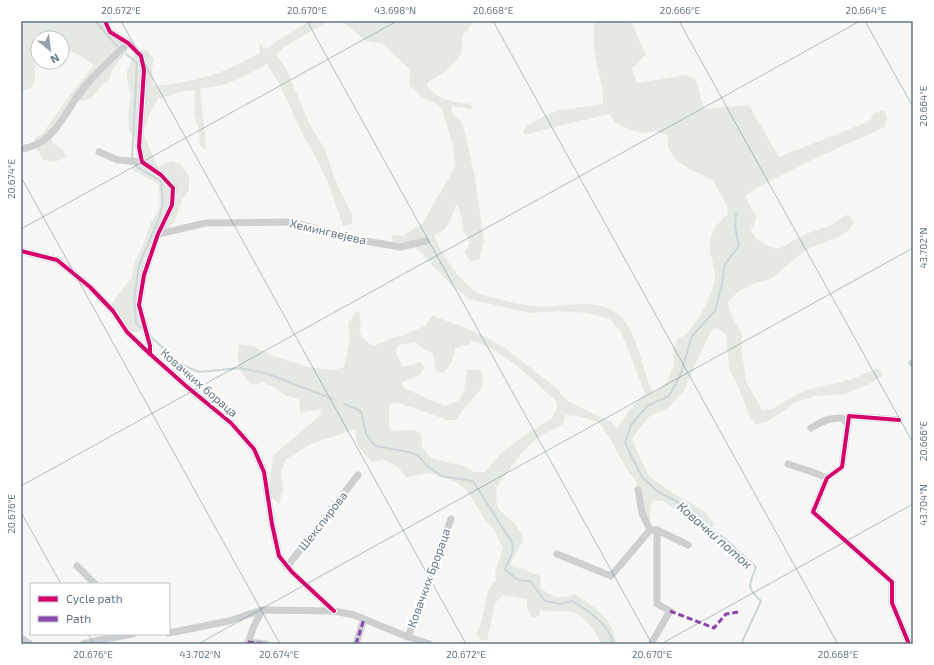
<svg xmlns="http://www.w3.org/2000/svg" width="934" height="665" viewBox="0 0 934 665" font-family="'Exo 2',sans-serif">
<rect width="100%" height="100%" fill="#f7f7f6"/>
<g fill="#e6e9e3" fill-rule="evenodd">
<path d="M21,21H105L110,32L128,43L127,50L112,70L109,80L102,85L92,98L82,101H74L49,135L54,144L62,149L66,156L55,162L43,160L37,149L34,139L42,134L67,99L94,65C86,59 72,50 62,50V38H38V56L36,57C33,69 38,76 32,87L21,91Z"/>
<path d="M310,21H329L284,47L276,54L287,70L309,123L325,150L335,179L352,215V224L343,226L329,185L319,163L302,133L280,85L267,64L241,78L222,85L200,89L206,143L205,150L200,145L199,130L194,115L195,90L184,91L158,99L150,113L143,133L158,167L171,161L181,164L189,177V190L182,200L174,223L158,234L139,305L140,332H127L109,307L132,277L135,261L142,248L151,222L159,210L160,199L158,184L131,169L142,162L134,135L129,131L128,113L131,95L127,80V71L133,56L142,50H147L154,59L152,70L153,85C164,88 211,76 223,71C236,66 248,60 260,53L259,40L262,47L267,49L275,42Z"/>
<path d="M342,21H473L467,31L463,34L462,40V53L456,61L442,74L428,82L427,86C437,100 454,102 471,104L472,109L453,106L451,108L453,115L461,121L465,133L475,178L484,241L479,260L470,261L465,253L470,242L463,231L462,217L457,205L446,228L434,236C443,254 452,271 468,285C471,288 474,291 477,293C489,298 503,300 515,303C528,305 542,308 554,306C575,304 601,300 619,315C639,332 641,370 653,392L660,389L668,380L674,364L673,351L677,339C680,337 685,336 687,333C698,322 716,291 715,275C715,267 711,259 710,251C709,234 715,225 728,214L727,206L713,180L689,169L675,159L668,148V135L655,131L641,133L628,129L616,123L609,114L546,129L525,135L523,132L528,125L555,111L603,104V93L594,50V21H626L632,24L646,54L632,69L637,83L685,75L696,80L704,109L749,105L779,157L870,121L874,113L884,110L887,117L885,127L805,163L755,189L745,197L757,218L751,229C753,236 756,238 762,242C784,257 786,241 804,235C813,231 823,229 833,224C839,220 841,216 848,215L854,222L849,230L837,238L819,244L804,251L771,279L755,283L739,291L728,302L729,310L742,335V353L746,381L762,410L772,409L805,390L838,383L858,377L877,368L882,372V376L869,384L844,394L816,396L793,403L787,409L767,421L756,425L748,413L739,388L729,368L726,335L717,328L712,329L683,392L668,408L650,416L638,430L632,440L649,476L671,492L704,511L714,524L711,531L663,501L653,500C649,506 651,515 650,523L645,522L635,479L629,473L609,437L600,423L578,416L565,415L563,424L537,438L521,454L497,487L496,499L498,509L515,524L521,533L523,540L510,564L540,576L541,588C552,597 560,600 574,594C587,602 603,612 611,626C614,631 615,638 617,644H601C594,628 583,612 565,611C554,611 551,613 539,610L540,615L532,618L527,607V599L503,595L495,603L487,641L481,640L476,634L481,623L488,590L496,580L495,572L503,548L494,529L485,520L467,490L456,482L441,476L429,473L406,477L398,467L384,460L371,462L357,445L355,429L311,444L286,459L281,471L283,489L279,504L268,495L273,455L321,415L320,409L300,413L299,399L285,395L274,387L263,382L252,385C238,371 236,362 239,344L253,346L271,355L308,367L333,370L344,367L350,340L348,324L357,310C368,324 348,333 374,346L394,337L401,336L425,326L433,316L461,326L486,337L509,351L555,387L569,402L599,416L611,422L617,428L631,408L645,393L621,332L610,319L587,313L560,311L529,313L469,299L451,285L411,242L393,243L391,235H404L422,224L455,167L453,146L442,109L435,103L422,97L410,86L409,69L383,44L366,41ZM472,341C504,350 533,380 557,402V409L551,419L523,436L500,454L485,472H474L462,465L433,459L429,456L422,447L421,434L415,430L391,431L389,425V405L398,403L448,420H456L462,411L481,389L483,379L481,370H467L464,390L458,401L445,406L404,388L402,382L419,375L424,368L421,362L403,367L395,350L399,345L415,342L422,348L433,353L436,371L442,373C451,367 454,358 455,348L470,344Z"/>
</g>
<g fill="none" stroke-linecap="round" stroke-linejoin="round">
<g stroke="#ccd5d7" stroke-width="2">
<polyline points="95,21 117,46"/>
<polyline points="126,54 137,63 132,159"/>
<polyline points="134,163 137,167 161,181 163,203 159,218 139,265 134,299 136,323 143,330"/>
<path d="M736,214L735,227L739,246L725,264L722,284L715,311L692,336L680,376L669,396L647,406L631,425L625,443L642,477L657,491L683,505L705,524L725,539L756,567C749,586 746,587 761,601L741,644"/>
<polyline points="149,335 180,364 199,372 240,368 265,373 333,399"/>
<path d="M344,404L361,411L366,434L375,446L409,452L419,456L426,465L441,476L473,481L505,532C518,547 512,553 505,569C513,577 518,582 530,581L545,601L561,604L572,601C588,611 610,624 613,644"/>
</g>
<g stroke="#cdcfd0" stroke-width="7">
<polyline points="105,21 110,32 128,43 141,56 144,70 139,147 142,162 161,175 173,188 172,205 158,234 144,275 139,305 150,346 150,354"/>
<path d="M21,149C55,145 64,112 83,89C96,72 113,58 128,43"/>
<polyline points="99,152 118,160 142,162"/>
<polyline points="158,234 206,223 291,222 365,241 400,247 426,241"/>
<polyline points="21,251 57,260 90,287 113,311 127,332 150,354 186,386 231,423 254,449 264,472 272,524 279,556 292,572 334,611"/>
<polyline points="912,363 913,364"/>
<polyline points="899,420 849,416 842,467 827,478 813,512 892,582 892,603 909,644"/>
<path d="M811,428C821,422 830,417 842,418L848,424"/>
<polyline points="788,464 815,473 827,478"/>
<polyline points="638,490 642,513 650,530"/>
<polyline points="657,530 688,545"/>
<polyline points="557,554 611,576 650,530 657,530 657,604 670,611 651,644"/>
<polyline points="77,566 95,584"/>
<polyline points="287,567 358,475"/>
<polyline points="169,633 229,621 262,610 334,611 354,615 408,637 430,644"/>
<polyline points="408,637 451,519"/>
<polyline points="21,638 30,644"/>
<polyline points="248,642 266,644"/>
<polyline points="83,644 100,640 133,634"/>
<polyline points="248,644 253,628 262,610"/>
<polyline points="356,644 364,619"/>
</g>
<g stroke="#8e44ad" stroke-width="3" stroke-dasharray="6 3" stroke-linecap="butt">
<polyline points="912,363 913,364"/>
<polyline points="670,611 714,628 726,614 738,612"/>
<polyline points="248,642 266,644"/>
<polyline points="356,644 364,619"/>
</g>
<defs>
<g id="cycleway">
<polyline points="105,21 110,32 128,43 141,56 144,70 139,147 142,162 161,175 173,188 172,205 158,234 144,275 139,305 150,346 150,354"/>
<polyline points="21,251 57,260 90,287 113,311 127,332 150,354 186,386 231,423 254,449 264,472 272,524 279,556 292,572 334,611"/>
<polyline points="899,420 849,416 842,467 827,478 813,512 892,582 892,603 909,644"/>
</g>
</defs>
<use href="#cycleway" stroke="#fff" stroke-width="6"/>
<use href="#cycleway" stroke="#d6006c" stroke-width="4"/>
</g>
<path fill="none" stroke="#627582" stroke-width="1" stroke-opacity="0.45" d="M121,21L466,644M307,21L652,644M493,21L838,644M679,21L913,443M865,21L913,107M21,177L280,644M21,229L397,21M21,486L860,21M21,512L61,584M88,634L94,644M198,644L913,248M661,644L913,504"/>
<g text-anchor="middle" stroke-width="4" stroke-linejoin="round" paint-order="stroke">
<g font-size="12" fill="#627582" stroke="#fff">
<text transform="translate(328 232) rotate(13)" y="4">Хемингвејева</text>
<text transform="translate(199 383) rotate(41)" y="4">Ковачких бораца</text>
<text transform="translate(323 521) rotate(-52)" y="4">Шекспирова</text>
<text transform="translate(429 578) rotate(-70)" y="4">Ковачких Брораца</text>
</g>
<g font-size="13" font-style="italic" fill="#5d757c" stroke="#fff">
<text transform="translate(715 535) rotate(41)" y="5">Ковачки поток</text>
</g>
</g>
<rect width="934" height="665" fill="none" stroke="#ffffff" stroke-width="44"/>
<rect x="30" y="583" width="140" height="52" fill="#ffffff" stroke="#c0c8cd"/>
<rect x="38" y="596" width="20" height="6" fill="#d6006c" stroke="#c0c8cd"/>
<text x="66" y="603" font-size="12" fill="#627582">Cycle path</text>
<rect x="38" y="616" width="20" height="6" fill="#8e44ad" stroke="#c0c8cd"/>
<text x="66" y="623" font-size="12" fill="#627582">Path</text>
<g transform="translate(50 50) rotate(151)"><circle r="19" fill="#ffffff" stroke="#c0c8cd"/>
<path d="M0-3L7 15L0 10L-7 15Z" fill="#96a2ab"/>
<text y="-6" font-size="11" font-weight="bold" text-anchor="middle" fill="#627582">N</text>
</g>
<rect x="22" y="22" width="890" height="621" fill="none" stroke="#627582" stroke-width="1.5"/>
<g font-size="10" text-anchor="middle" fill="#627582">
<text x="121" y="14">20.672°E</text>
<text x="307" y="14">20.670°E</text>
<text x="395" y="14">43.698°N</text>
<text x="493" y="14">20.668°E</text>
<text x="680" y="14">20.666°E</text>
<text x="866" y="14">20.664°E</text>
<text transform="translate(923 106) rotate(-90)" y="4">20.664°E</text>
<text transform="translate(11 179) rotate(-90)" y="4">20.674°E</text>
<text transform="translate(923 248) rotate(-90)" y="4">43.702°N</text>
<text transform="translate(923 441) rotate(-90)" y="4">20.666°E</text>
<text transform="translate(923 505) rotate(-90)" y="4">43.704°N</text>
<text transform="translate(11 514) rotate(-90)" y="4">20.676°E</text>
<text x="93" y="658">20.676°E</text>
<text x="200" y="658">43.702°N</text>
<text x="279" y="658">20.674°E</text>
<text x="466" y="658">20.672°E</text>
<text x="652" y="658">20.670°E</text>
<text x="838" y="658">20.668°E</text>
</g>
</svg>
